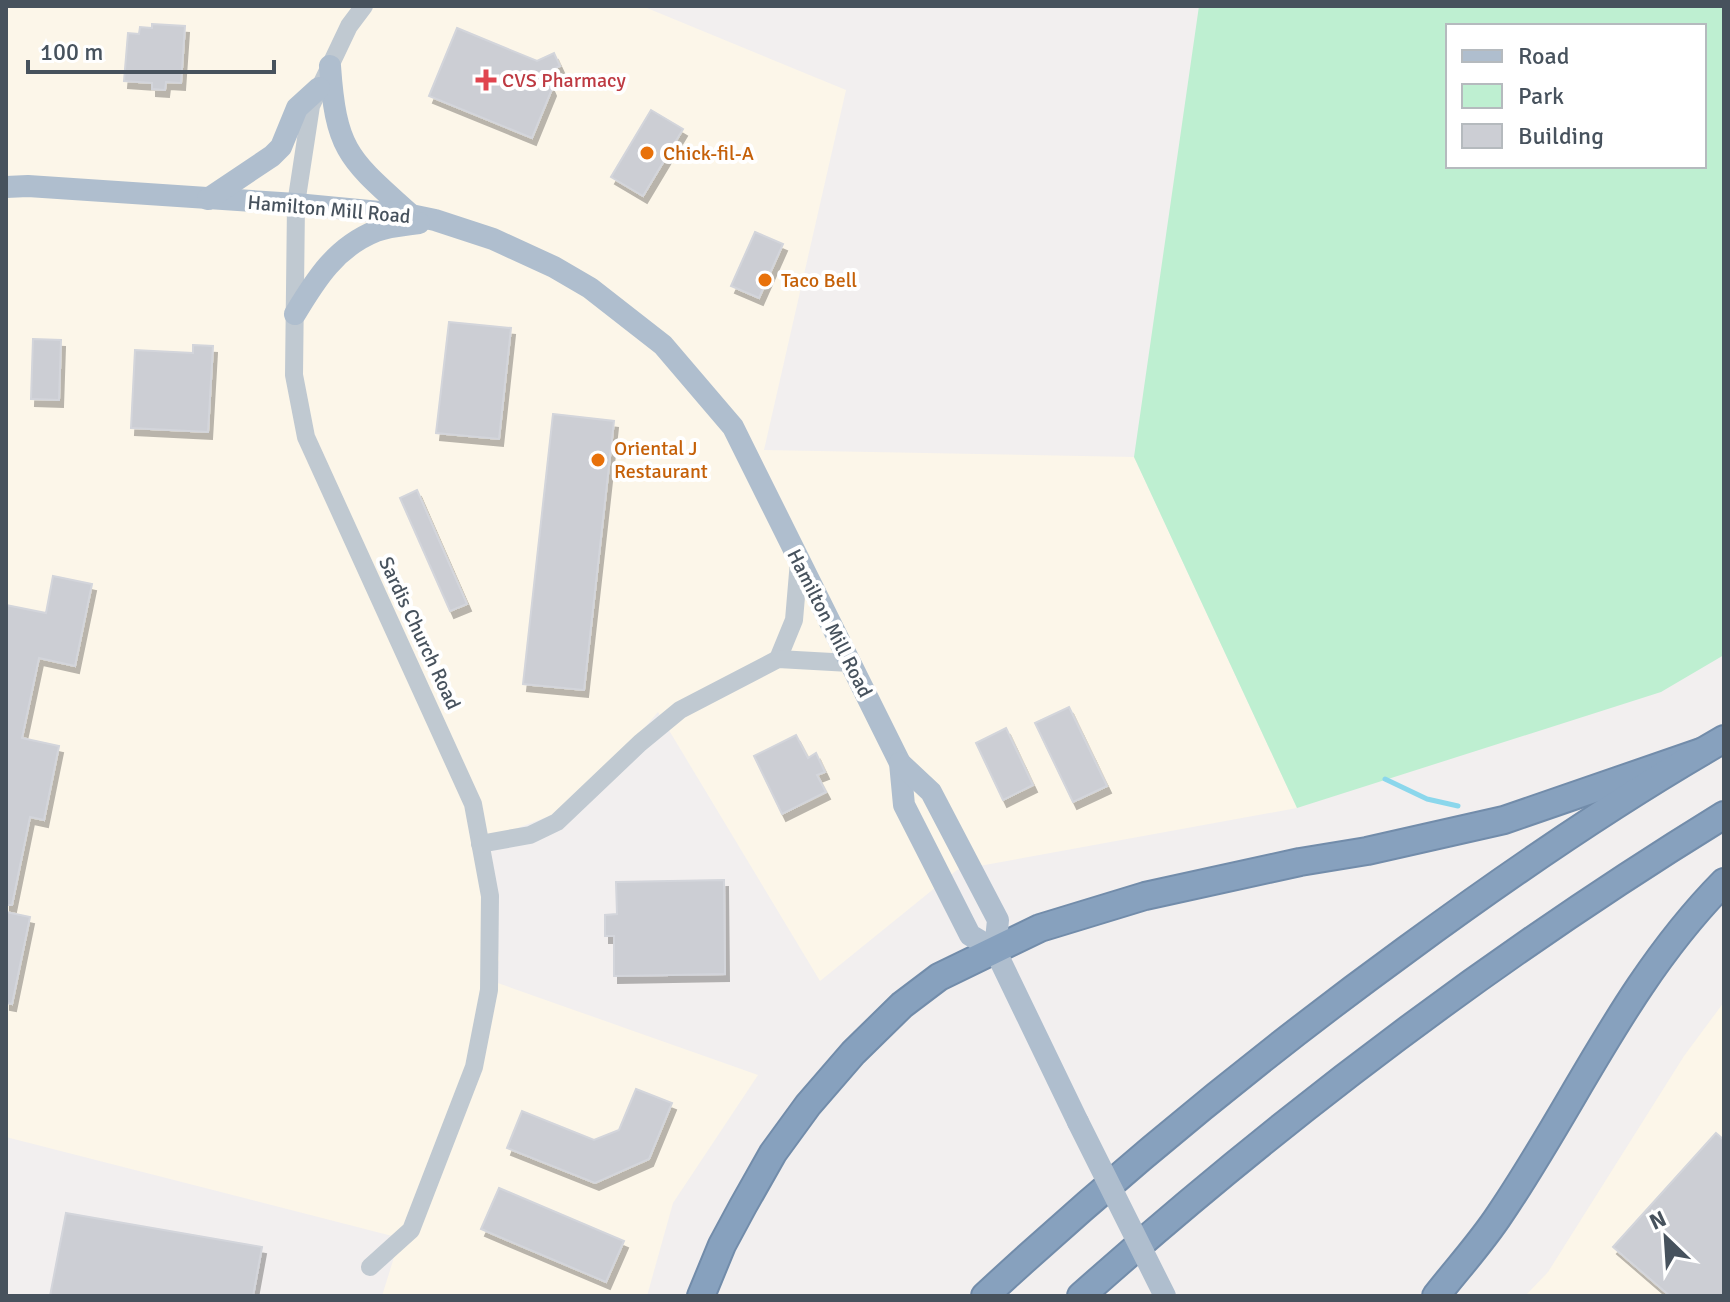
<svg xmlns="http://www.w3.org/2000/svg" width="1730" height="1302" viewBox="0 0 1730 1302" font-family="Signika,sans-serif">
<defs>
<filter id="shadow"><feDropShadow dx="4" dy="7" stdDeviation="0" flood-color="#0004"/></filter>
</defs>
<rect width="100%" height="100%" fill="#f2efef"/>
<g fill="#fcf6e9">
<polygon points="6,6 642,6 846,90 764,450 1134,457 1297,808 957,870 820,981 658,712 578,805 484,841 499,959 492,981 758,1075 673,1203 647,1296 382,1296 400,1238 6,1137"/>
<polygon points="1724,1002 1724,1296 1525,1296 1548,1272 1684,1056"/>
</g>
<path fill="#beefd1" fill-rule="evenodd" d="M1199,6H1724V655L1661,692L1297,808L1134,457ZM1448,26H1704V166H1448Z"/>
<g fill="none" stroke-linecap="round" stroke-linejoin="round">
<polyline stroke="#8bd7ec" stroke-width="5" points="1385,779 1427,799 1458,806"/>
</g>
<g fill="#ccced4" stroke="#d3d5db" stroke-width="2" filter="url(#shadow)">
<polygon points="152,24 185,26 181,83 166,82 165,90 152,89 152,83 124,81 128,33 139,34 140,27 152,28"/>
<polygon points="457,28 537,61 554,53 560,66 545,73 552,89 532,138 429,96"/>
<polygon points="651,110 683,129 643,196 611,177"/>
<polygon points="755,232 783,244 759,298 731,286"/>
<polygon points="449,322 511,328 499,439 436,433"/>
<polygon points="33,339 61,340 59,400 31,399"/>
<polygon points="193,345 213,346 208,432 131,428 135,350 193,353"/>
<polygon points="553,414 614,421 584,690 523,684"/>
<polygon points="417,490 467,604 450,611 400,498"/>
<polygon points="53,576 92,584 75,666 39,658 22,738 59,746 44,820 30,817 12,905 6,905 6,605 46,613"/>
<polygon points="1069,707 1107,786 1073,802 1035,723"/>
<polygon points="1006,728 1033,785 1003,800 976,743"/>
<polygon points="796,735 808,758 816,753 825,772 817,775 826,792 782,814 754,756"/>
<polygon points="724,880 725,974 614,976 614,936 605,936 605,915 617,914 616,882"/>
<polygon points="6,912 30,917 12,1004 6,1003"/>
<polygon points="636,1089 672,1103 649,1159 595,1183 507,1148 522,1111 594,1140 619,1130"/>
<polygon points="1716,1133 1724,1140 1724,1296 1670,1296 1613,1247"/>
<polygon points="499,1188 624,1241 606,1282 481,1229"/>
<polygon points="66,1213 262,1247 253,1296 50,1296"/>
</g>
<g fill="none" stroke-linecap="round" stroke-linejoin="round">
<defs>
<g id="highway">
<polyline points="701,1296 722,1245 743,1206 773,1153 808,1105 853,1053 902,1005 939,977 1040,928 1145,896 1300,862 1367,851 1504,820 1701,752"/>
<path d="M985,1296C1119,1172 1259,1057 1406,950C1508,875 1614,802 1724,739"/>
<path d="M1081,1296C1282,1117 1495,956 1724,815"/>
<path d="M1436,1296C1457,1269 1481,1243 1500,1214C1576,1102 1627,980 1724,882"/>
</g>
</defs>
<use href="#highway" stroke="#728caa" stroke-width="30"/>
<g stroke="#c0c9d1" stroke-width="18">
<polyline points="364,6 349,26 311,106 296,204 294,375 306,437 473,804 490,896 489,990 474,1067 411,1230 370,1267"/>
<polyline points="778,659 794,620 799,561"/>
<polyline points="480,844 530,835 557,822 640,743 680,710 778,659 850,663"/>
</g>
<g stroke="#afbece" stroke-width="22">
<path d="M330,66C336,152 349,159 411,215"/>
<polyline points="6,187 28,186 296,204 411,215 435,220 493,239 554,267 590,288 663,345 733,427 900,763 904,805 932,860 970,935 995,950"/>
<polyline points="208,199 272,156 281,147 297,108 319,88"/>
<path d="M295,314C316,279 336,247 376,231C389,226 405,225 419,223"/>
<polyline points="900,763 931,792 998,920 995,950 1078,1122"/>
</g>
<use href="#highway" stroke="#87a1be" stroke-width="26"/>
<polyline stroke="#afbece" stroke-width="22" points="1078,1122 1165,1296"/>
</g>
<path fill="#e0444e" stroke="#fff" stroke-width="3" d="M482 68h8v8h8v8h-8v8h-8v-8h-8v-8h8z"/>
<g fill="#e8710a" stroke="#fff" stroke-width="3">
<circle cx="647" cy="153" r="8"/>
<circle cx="765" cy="280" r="8"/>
<circle cx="598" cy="460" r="8"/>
</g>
<g text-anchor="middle" stroke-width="8" stroke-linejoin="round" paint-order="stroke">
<g font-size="20" fill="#be3a42" stroke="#fff" text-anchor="start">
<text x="502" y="87">CVS Pharmacy</text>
</g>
<g font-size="20" fill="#c56008" stroke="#fff" text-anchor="start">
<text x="663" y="160">Chick-fil-A</text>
<text x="781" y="287">Taco Bell</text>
<text x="614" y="455">Oriental J<tspan x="614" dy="23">Restaurant</tspan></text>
</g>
<g font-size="20" fill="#47525d" stroke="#fff">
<text transform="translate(329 209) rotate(5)" y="7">Hamilton Mill Road</text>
<text transform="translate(830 623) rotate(63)" y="7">Hamilton Mill Road</text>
<text transform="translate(420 633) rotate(65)" y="7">Sardis Church Road</text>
</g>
</g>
<rect width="1730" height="1302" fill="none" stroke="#47525d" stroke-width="16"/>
<rect x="1446" y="24" width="260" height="144" fill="#ffffff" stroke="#b5babe" stroke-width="2"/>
<rect x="1462" y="50" width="40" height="12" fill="#afbece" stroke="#b5babe" stroke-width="2"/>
<text x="1518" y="64" font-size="24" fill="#47525d">Road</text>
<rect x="1462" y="84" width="40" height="24" fill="#beefd1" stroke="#b5babe" stroke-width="2"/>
<text x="1518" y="104" font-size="24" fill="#47525d">Park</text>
<rect x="1462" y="124" width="40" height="24" fill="#ccced4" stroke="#b5babe" stroke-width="2"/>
<text x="1518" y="144" font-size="24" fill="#47525d">Building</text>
<g transform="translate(1666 1238) rotate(335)" stroke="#ffffff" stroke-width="6" paint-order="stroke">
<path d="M0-6L14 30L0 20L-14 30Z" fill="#47525d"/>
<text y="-12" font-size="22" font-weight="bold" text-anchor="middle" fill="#47525d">N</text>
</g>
<path d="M28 60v12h246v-12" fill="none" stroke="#47525d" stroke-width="4"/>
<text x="40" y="60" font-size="24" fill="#47525d" stroke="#ffffff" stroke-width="6" paint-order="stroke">100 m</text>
</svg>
